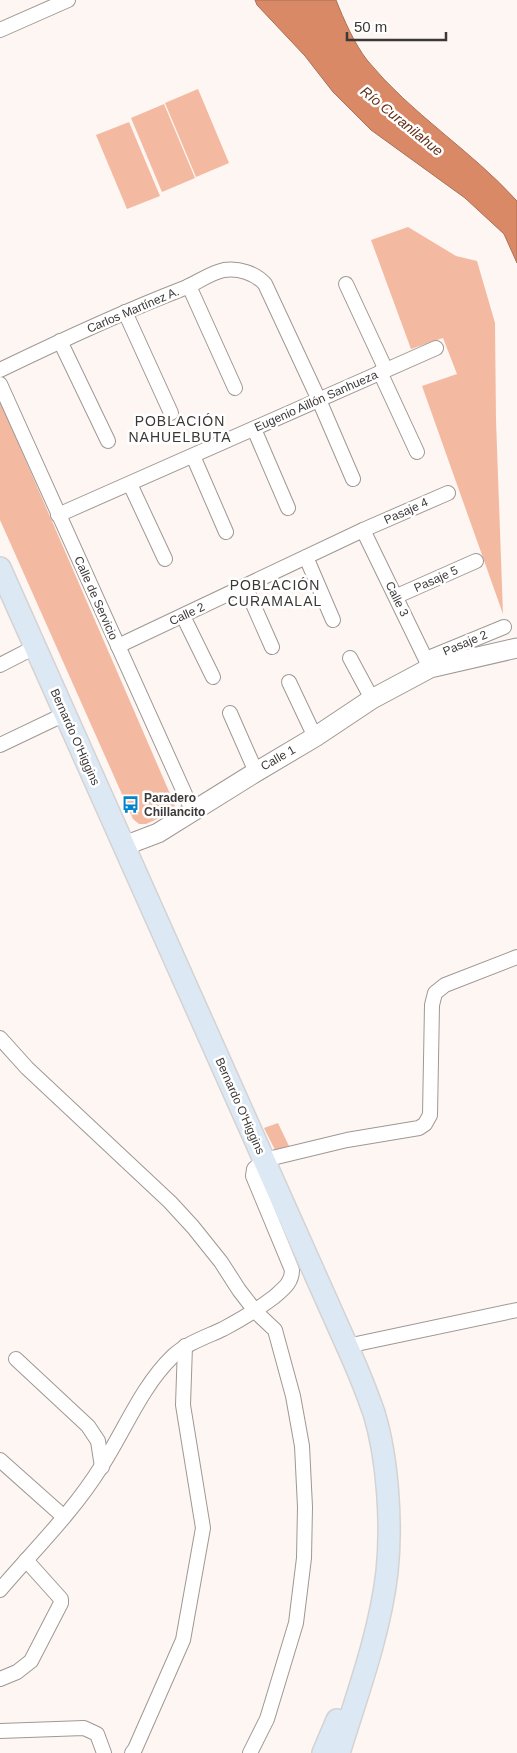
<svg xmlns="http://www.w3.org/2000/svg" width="517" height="1753" viewBox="0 0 517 1753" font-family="Arial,sans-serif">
<rect width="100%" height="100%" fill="#fef6f2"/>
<g fill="#f3baa1">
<polygon points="198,89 229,163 196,177 165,103"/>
<polygon points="164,104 195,178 162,192 131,118"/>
<polygon points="129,122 160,196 127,209 96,135"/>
<polygon points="408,227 456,256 477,261 495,323 496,420 503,614 422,386 457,374 443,338 411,349 371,240"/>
<polygon points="0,401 174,803 175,808 173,812 146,824 139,824 133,819 0,520"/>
<polygon points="278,1123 289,1146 275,1150 264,1128"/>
</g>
<path fill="#d98965" stroke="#aa7157" d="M255,0H336C344,20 354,43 367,60C411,114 471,150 517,201V263L504,234L465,198L371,130L333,92L305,56L257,5Z"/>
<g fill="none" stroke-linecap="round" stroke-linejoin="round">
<defs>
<g id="street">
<polyline points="0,30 68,0"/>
<polyline points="346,284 386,370"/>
<polyline points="189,286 235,388"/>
<polyline points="125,312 171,413"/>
<polyline points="60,341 108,441"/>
<path d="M0,370C60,341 120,313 182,289C196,284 209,273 224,270C239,268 255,273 265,284L319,400L353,479"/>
<polyline points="380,372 417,452"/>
<polyline points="0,384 193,812"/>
<polyline points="254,429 288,508"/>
<polyline points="193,456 226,532"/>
<polyline points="130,484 165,559"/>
<polyline points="58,515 436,348"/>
<polyline points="363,530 430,668"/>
<polyline points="306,557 333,620"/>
<polyline points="245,586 272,647"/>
<polyline points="397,596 476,561"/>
<polyline points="183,616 213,677"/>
<polyline points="118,646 363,530 448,493"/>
<polyline points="350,658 372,699"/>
<polyline points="426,659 504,627"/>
<polyline points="0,665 35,647"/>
<polyline points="289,682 315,737"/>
<polyline points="230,713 256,772"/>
<polyline points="0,745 65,714"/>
<polyline points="0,1038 27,1068 170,1202 193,1227 221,1262 239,1290 256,1312 275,1330 293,1396 302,1446 305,1507 304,1558 296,1623 267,1719 250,1753"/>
<polyline points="347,1346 517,1310"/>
<polyline points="16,1359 88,1426 98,1441 102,1467"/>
<polyline points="0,1460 64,1517"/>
<path d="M0,1590C34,1550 73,1512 101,1467C125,1430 141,1387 173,1356C187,1343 206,1337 223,1329C242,1319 257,1310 274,1297C283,1289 292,1283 292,1270L253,1176L254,1169L264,1160L347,1140L419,1128L425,1124L430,1115L432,1005L435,993L445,985L517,957"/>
<polyline points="0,1679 17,1672 31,1661 61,1603 61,1599 26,1560"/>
<polyline points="0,1731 84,1728 97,1734 104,1753"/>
<polyline points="132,1753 135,1749 183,1640 203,1528 183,1405 185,1346"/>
</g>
<polyline id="secondary" points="124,846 158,833 256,772 315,737 372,699 430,668 517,648"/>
<g id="primary">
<path d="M0,568L347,1346C357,1368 366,1390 374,1413C388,1459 392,1525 387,1572C380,1633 357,1695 339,1753"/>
<polyline points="323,1753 337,1720"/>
</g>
</defs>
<use href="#street" stroke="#9f9894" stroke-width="16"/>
<use href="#secondary" stroke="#9f9894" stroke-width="21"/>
<use href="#primary" stroke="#d4d3d3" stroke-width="24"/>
<use href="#street" stroke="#fff" stroke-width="14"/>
<use href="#secondary" stroke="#fff" stroke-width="19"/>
<use href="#primary" stroke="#dce9f4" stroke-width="21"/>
</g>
<defs>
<symbol id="bus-bare" viewBox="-9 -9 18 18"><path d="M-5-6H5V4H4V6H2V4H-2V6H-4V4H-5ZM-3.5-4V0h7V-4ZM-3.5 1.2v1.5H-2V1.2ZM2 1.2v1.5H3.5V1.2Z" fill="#0085cc" stroke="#fff" stroke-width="2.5" paint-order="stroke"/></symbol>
</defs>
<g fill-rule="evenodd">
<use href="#bus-bare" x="118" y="792" width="25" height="25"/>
</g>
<g text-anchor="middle" stroke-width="5" stroke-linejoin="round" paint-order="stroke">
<g font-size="12" fill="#3b3837" stroke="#fff">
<text transform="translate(133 310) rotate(-23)" y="4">Carlos Martínez A.</text>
<text transform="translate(316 401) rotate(-24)" y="4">Eugenio Aillón Sanhueza</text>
<text transform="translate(406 511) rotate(-24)" y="4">Pasaje 4</text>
<text transform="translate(436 579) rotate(-24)" y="4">Pasaje 5</text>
<text transform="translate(96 598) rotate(66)" y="4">Calle de Servicio</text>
<text transform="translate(397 599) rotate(64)" y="4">Calle 3</text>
<text transform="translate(187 614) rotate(-25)" y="4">Calle 2</text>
<text transform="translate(465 643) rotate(-23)" y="4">Pasaje 2</text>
<text transform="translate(75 737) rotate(66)" y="4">Bernardo O'Higgins</text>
<text transform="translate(278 758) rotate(-30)" y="4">Calle 1</text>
<text transform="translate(240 1106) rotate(66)" y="4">Bernardo O'Higgins</text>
</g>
<g font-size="12" font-weight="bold" fill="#3b3837" stroke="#fff" text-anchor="start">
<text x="144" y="802">Paradero<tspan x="144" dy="14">Chillancito</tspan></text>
</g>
<g font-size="14" font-style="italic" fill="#643017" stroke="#fff">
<text transform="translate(402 121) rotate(39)" y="5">Río Curanilahue</text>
</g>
<g font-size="14" letter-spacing="1" fill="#3b3837" stroke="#fff">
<text x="180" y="426">POBLACIÓN<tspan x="180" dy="16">NAHUELBUTA</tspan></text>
<text x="275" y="590">POBLACIÓN<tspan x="275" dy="16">CURAMALAL</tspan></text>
</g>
</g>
<path d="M347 32v8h99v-8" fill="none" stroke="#3b3837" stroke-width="2.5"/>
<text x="354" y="32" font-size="15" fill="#3b3837" stroke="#ffffff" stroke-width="4" paint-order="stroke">50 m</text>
</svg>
